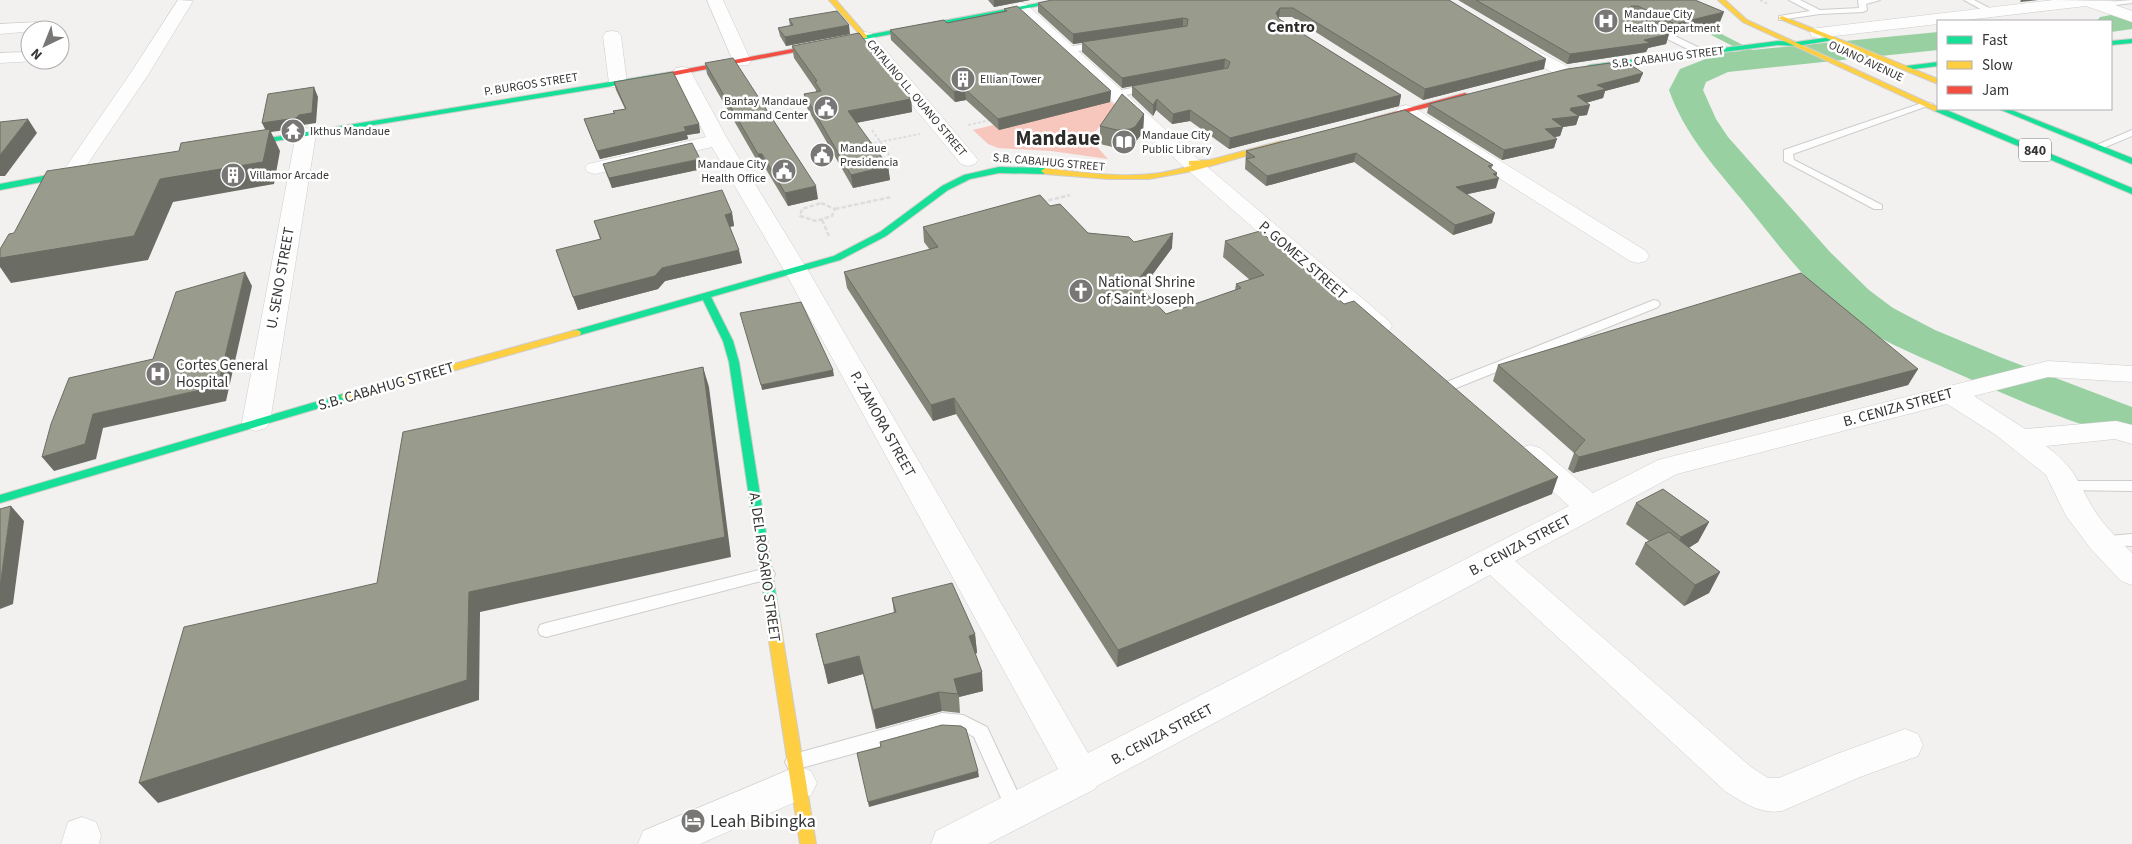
<svg xmlns="http://www.w3.org/2000/svg" width="2132" height="844" viewBox="0 0 2132 844" font-family="'Source Sans 3',sans-serif">
<rect width="100%" height="100%" fill="#f2f1f0"/>
<polygon fill="#f7c7bd" points="1106,97 1130,119 1099,127 1090,139 1108,159 1051,151 998,148 988,144 973,130"/>
<g fill="none" stroke-linecap="round" stroke-linejoin="round">
<polyline stroke="#98d0a2" stroke-width="5.5" points="1692,22 1764,59"/>
<g fill="#98d0a2" fill-rule="evenodd">
<polygon points="2132,11 2132,29 2111,32 2111,21 2097,21 2100,17"/>
<path d="M1938,32V50L1728,72L1706,82L1703,90L1716,119L1728,137L1830,252L1869,290L1893,308L1935,330L2000,357L2132,407V440C2068,423 2006,395 1945,368C1912,353 1877,340 1848,317C1806,284 1775,240 1742,200C1713,165 1684,133 1669,90L1680,69L1721,53Z"/>
</g>
<defs>
<g id="lane">
<polygon points="1789,0 1800,0 1820,10 1859,8 1858,0 1880,0 1866,4 1867,10 1863,12 1820,14 1779,20 1779,16 1810,11"/>
<polygon points="1964,0 1974,0 1995,11 1988,13"/>
<polygon points="2132,0 2132,3 2107,6 2103,4 2107,2"/>
<polygon points="1652,25 1706,51 1707,53 1700,55 1649,30 1648,28"/>
<polygon points="1101,42 1104,43 1104,47 1066,53 1062,50 1066,47"/>
<polygon points="1150,85 1153,86 1153,90 1115,97 1110,94 1115,91"/>
<polygon points="1925,102 1933,104 1793,154 1794,160 1882,205 1882,209 1874,209 1784,161 1784,150"/>
<polygon points="2132,130 2132,136 2101,149 2092,147"/>
<polygon points="1654,300 1658,301 1660,304 1658,307 1454,389 1449,390 1442,386 1444,383"/>
<polygon points="2068,481 2132,481 2132,491 2063,490 2061,486 2063,482"/>
<polygon points="2132,534 2132,546 2097,545 2094,541 2097,537"/>
<polygon points="767,568 773,570 775,574 773,578 546,637 540,635 538,630 540,625 546,623"/>
<polygon points="942,713 963,715 987,727 1026,810 1023,816 1016,819 1009,816 974,737 962,730 942,729 794,770 788,768 785,762 788,756 794,754"/>
</g>
<g id="street">
<polygon points="178,0 193,1 148,75 78,178 71,180 64,178 61,174 130,74"/>
<polygon points="707,0 723,0 751,61 748,65 736,65 733,61"/>
<polygon points="2054,0 2113,1 2115,5 2132,11 2132,22 2086,6 1958,21 1938,21 1938,24 1818,38 1812,37 1810,33 1812,29 1818,28"/>
<polygon points="1020,2 1026,4 1198,159 1389,321 1392,326 1389,331 1380,333 1371,331 1184,167 1014,10 1012,7 1014,4"/>
<polygon points="39,22 45,23 47,27 45,30 0,34 0,24"/>
<polygon points="612,31 618,32 621,36 627,83 624,87 612,87 609,83 603,36 606,32"/>
<polygon points="865,32 871,33 975,156 978,160 975,164 968,166 961,164 859,41 856,37 859,33"/>
<polygon points="1514,39 1569,67 1572,71 1569,75 1557,75 1508,48 1505,44 1508,40"/>
<polygon points="30,52 30,60 36,61 0,63 0,53"/>
<path d="M682,67L688,68L691,72L728,140L809,272L1088,753L1569,506L1520,462L1516,455L1520,448L1530,445L1540,448L1593,493L1658,460L2048,361L2132,366V382L2048,377L1974,396L2025,429L2116,421L2132,425V444L2115,439L2046,446C2072,466 2075,475 2090,503C2100,522 2117,538 2132,553V585L2121,581L2091,549L2066,516L2046,475L1996,435L1947,404L1677,474L1515,561L1751,767L1768,778H1779L1834,755L1905,729L1918,734L1923,745L1918,756L1860,777L1782,811C1761,815 1742,802 1725,791L1490,575L1097,786L1095,789L988,844H931L936,831L1058,769L785,272L712,147L595,174L588,172L585,168L588,164L706,137L673,72L676,68Z"/>
<polygon points="1406,105 1413,107 1646,251 1649,256 1646,261 1638,263 1630,261 1399,115 1396,111 1399,107"/>
<polygon points="306,128 313,130 316,134 270,422 266,428 256,431 246,428 242,422 296,134 299,130"/>
<polygon points="798,766 811,771 817,783 811,795 700,844 638,844 643,831"/>
<polygon points="82,817 96,822 101,835 99,844 61,844 68,822"/>
</g>
<g id="fast">
<polygon points="1055,0 1069,0 824,47 820,45 824,43"/>
<polygon points="1832,37 1835,39 1834,40 1796,46 1778,45 1590,69 1586,67 1590,65 1778,41 1796,42"/>
<polygon points="2132,39 2132,43 2111,45 2111,41"/>
<polygon points="1938,62 1938,66 1906,70 1902,68 1906,66"/>
<polygon points="671,72 674,72 674,76 238,147 234,145 238,143"/>
<polygon points="1935,107 1944,109 2132,188 2132,194 1935,111"/>
<polygon points="1999,109 2009,109 2132,158 2132,164"/>
<polygon points="999,167 1045,168 1049,171 1045,174 999,173 970,179 948,190 886,236 840,260 711,297 733,341 739,362 780,621 778,625 773,626 768,625 729,362 723,341 703,300 580,335 572,335 571,333 572,331 834,256 880,232 942,186 964,175"/>
<polygon points="80,169 83,170 83,174 0,190 0,184"/>
<polygon points="346,393 350,395 351,397 350,399 0,503 0,495"/>
</g>
<g id="slow">
<polygon points="829,0 836,0 867,36 867,38 863,38"/>
<polygon points="1718,0 1725,0 1747,20 1942,109 1935,111 1743,22"/>
<polygon points="1782,16 1938,79 1938,84 1780,19 1779,18"/>
<path d="M1281,141H1284V145L1193,171L1149,179H1108L1045,174L1041,171L1045,168C1093,174 1146,182 1192,165H1189V161L1210,160Z"/>
<polygon points="576,330 580,331 581,333 580,335 346,401 341,397 342,395"/>
<polygon points="773,616 778,617 780,621 816,844 800,844 766,621 768,617"/>
</g>
<g id="jam">
<polygon points="824,43 826,44 826,46 671,76 667,74 671,72"/>
<polygon points="1465,93 1469,95 1468,97 1369,122 1365,120"/>
</g>
</defs>
<use href="#lane" stroke="#cecdcc" stroke-width="2"/>
<use href="#street" stroke="#cecdcc" stroke-width="1"/>
<use href="#fast" stroke="#cecdcc" stroke-width="2"/>
<use href="#slow" stroke="#cecdcc" stroke-width="2"/>
<use href="#jam" stroke="#cecdcc" stroke-width="2"/>
<g stroke="#dedddd" stroke-width="2" stroke-dasharray="3 2" stroke-linecap="butt">
<polyline points="1760,0 1768,4"/>
<polyline points="968,125 991,120"/>
<polyline points="872,130 884,147"/>
<polyline points="869,144 920,134"/>
</g>
<g stroke="#dedddd" stroke-width="2.5" stroke-dasharray="4.5 2" stroke-linecap="butt">
<polyline points="883,146 892,159"/>
<polyline points="1042,202 1070,195"/>
<polygon points="821,203 835,209 832,216 816,221 800,216 802,209"/>
<polyline points="835,209 891,197"/>
<polyline points="822,220 829,236"/>
</g>
<use href="#lane" fill="#fdfdfd" fill-rule="evenodd"/>
<use href="#street" fill="#fdfdfd" fill-rule="evenodd"/>
<use href="#fast" fill="#16e098" fill-rule="evenodd"/>
<use href="#slow" fill="#ffcf43" fill-rule="evenodd"/>
<use href="#jam" fill="#f24e42" fill-rule="evenodd"/>
</g>
<g fill="#848579">
<polygon points="988,0 1030,0 994,7"/>
<polygon points="1449,0 1544,69 1423,100 1292,17 1279,17 1279,19 1401,95 1399,106 1229,149 1190,121 1172,124 1156,110 1153,116 1132,96 1132,86 1122,88 1082,52 1082,43 1073,44 1038,12 1038,3"/>
<polygon points="1458,0 1695,0 1720,22 1672,34 1661,28 1660,30 1669,34 1666,44 1648,48 1646,52 1567,64"/>
<polygon points="1004,9 1111,91 1110,102 999,130 966,100 955,102 891,40 890,30 947,23 1005,11"/>
<polygon points="789,19 850,34 786,46 780,36 778,28 790,26"/>
<polygon points="792,46 911,99 912,112 856,123 888,166 890,180 853,188 806,106 804,94 816,92 816,90 794,58"/>
<polygon points="705,63 818,199 788,206 764,166 760,166 707,74"/>
<polygon points="1643,73 1639,82 1605,91 1603,98 1586,103 1587,115 1579,116 1576,125 1563,127 1560,136 1555,137 1554,148 1502,160 1427,113 1429,104"/>
<polygon points="614,82 699,124 700,133 687,135 688,139 600,159 587,127 584,119 614,114 613,111 625,109 616,90"/>
<polygon points="1405,110 1493,165 1491,169 1497,173 1496,176 1496,188 1467,194 1492,223 1453,235 1354,162 1266,186 1245,169 1246,151"/>
<polygon points="1144,114 1143,132 1134,144 1129,147 1117,148 1100,144 1100,126"/>
<polygon points="603,164 702,169 612,188 606,173"/>
<polygon points="1050,206 1088,233 1134,242 1172,248 1142,289 1166,314 1235,290 1236,284 1250,280 1223,257 1225,241 1552,494 1117,667 956,414 933,421 847,288 844,272 930,250 924,242 923,227"/>
<polygon points="732,213 734,226 730,227 742,263 665,281 658,289 578,310 561,263 600,239 594,221"/>
<polygon points="1498,365 1918,369 1908,385 1573,473 1568,469 1574,453 1493,381"/>
<polygon points="1636,503 1709,522 1698,542 1689,548 1720,572 1709,593 1684,606 1635,564 1645,543 1649,541 1626,524"/>
<polygon points="892,598 975,634 977,653 975,654 983,691 959,697 960,713 942,711 876,729 863,674 828,684 816,634 894,613"/>
</g>
<g fill="#6b6c63">
<polygon points="994,0 1030,0 994,7"/>
<polygon points="2021,0 2038,0 2020,2"/>
<polygon points="1280,8 1279,17 1276,13"/>
<polygon points="1724,12 1720,22 1672,34 1675,24"/>
<polygon points="1183,18 1183,27 1073,44 1073,34"/>
<polygon points="849,25 850,34 786,46 785,37"/>
<polygon points="1661,27 1658,37 1669,34 1666,44 1648,48 1646,52 1567,64 1570,54 1644,40 1657,28"/>
<polygon points="1225,59 1224,69 1122,88 1122,78"/>
<polygon points="1546,59 1544,69 1423,100 1425,89"/>
<polygon points="1643,73 1639,82 1605,91 1603,98 1574,106 1577,96 1597,85"/>
<polygon points="314,87 318,97 316,123 303,125 300,128 271,132 280,151 274,184 173,202 148,260 11,283 0,267 0,258 160,179 267,133 262,123"/>
<polygon points="965,89 966,100 955,102 954,92"/>
<polygon points="1111,91 1110,102 999,130 998,119"/>
<polygon points="1401,95 1399,106 1229,149 1230,138"/>
<polygon points="911,99 912,112 850,124 848,111"/>
<polygon points="1157,99 1156,110 1153,116 1153,105"/>
<polygon points="1590,105 1587,115 1579,116 1576,125 1563,127 1560,136 1543,139 1545,129 1552,119 1570,110 1571,108"/>
<polygon points="1190,110 1190,121 1172,124 1173,114"/>
<polygon points="1144,114 1143,132 1134,144 1129,147 1130,129"/>
<polygon points="28,119 37,133 5,176 0,176 0,155"/>
<polygon points="699,124 700,133 687,135 688,139 600,159 597,151 684,127"/>
<polygon points="1557,139 1554,148 1502,160 1504,150"/>
<polygon points="1356,153 1354,162 1266,186 1267,176"/>
<polygon points="758,154 762,154 764,166 760,166"/>
<polygon points="700,159 702,169 612,188 609,178"/>
<polygon points="888,166 890,180 853,188 851,175"/>
<polygon points="1497,173 1496,179 1499,178 1496,188 1454,197 1456,187"/>
<polygon points="816,186 818,199 788,206 785,193"/>
<polygon points="732,213 734,226 728,227 725,215"/>
<polygon points="1495,213 1492,223 1453,235 1455,225"/>
<polygon points="1173,233 1172,248 1135,298 1136,283"/>
<polygon points="739,250 742,263 665,281 658,289 578,310 573,297 662,268"/>
<polygon points="245,272 252,286 226,401 103,428 96,459 54,471 42,457 93,414 218,386"/>
<polygon points="703,367 709,387 731,557 480,612 479,700 158,803 139,783 469,592"/>
<polygon points="1918,369 1908,385 1573,473 1579,457"/>
<polygon points="833,370 834,376 762,390 761,385"/>
<polygon points="954,398 956,414 933,421 931,405"/>
<polygon points="1558,477 1552,494 1117,667 1118,650"/>
<polygon points="11,506 24,521 13,604 0,609 0,587"/>
<polygon points="1709,522 1698,542 1671,558 1681,537"/>
<polygon points="1720,572 1709,593 1684,606 1695,585"/>
<polygon points="975,634 977,653 971,655 969,636"/>
<polygon points="859,656 863,674 828,684 824,665"/>
<polygon points="982,672 983,691 959,697 954,679"/>
<polygon points="939,692 942,711 876,729 873,710"/>
<polygon points="978,771 979,777 869,807 868,802"/>
</g>
<g fill="#999b8d" stroke="#6b6c63">
<polygon points="1052,0 1449,0 1546,59 1425,89 1293,8 1280,8 1276,13 1279,19 1401,95 1230,138 1190,110 1173,114 1157,99 1153,105 1132,86 1228,68 1230,62 1225,59 1122,78 1082,42 1187,26 1188,19 1183,18 1073,34 1038,3"/>
<polygon points="1476,0 1695,0 1724,12 1675,24 1638,6 1631,6 1630,13 1661,27 1657,28 1669,34 1644,40 1650,43 1570,54"/>
<polygon points="1017,6 1111,91 998,119 965,89 954,92 890,30 944,20 947,23 1007,11 1004,9"/>
<polygon points="837,11 849,25 785,37 778,28 793,25 789,19"/>
<polygon points="859,33 911,99 848,111 888,166 851,175 804,94 821,91 815,82 817,81 792,46"/>
<polygon points="733,58 816,186 785,193 762,154 758,154 705,63"/>
<polygon points="1625,61 1643,73 1597,85 1606,89 1577,96 1590,105 1571,108 1570,110 1579,116 1552,119 1563,127 1545,129 1557,139 1504,150 1429,104 1567,69"/>
<polygon points="673,72 699,124 684,127 686,131 597,151 584,119 615,113 613,111 626,109 614,82"/>
<polygon points="314,87 312,113 299,115 296,118 262,123 268,94"/>
<polygon points="1122,94 1144,114 1135,127 1130,129 1117,130 1100,126"/>
<polygon points="1405,110 1493,165 1488,166 1497,173 1493,174 1499,178 1456,187 1495,213 1455,225 1356,153 1267,176 1246,159 1255,157 1246,151"/>
<polygon points="28,119 0,155 0,122"/>
<polygon points="270,129 263,162 160,179 134,236 0,258 0,249 9,234 14,233 47,171 179,151 181,143"/>
<polygon points="692,143 700,159 609,178 603,164"/>
<polygon points="722,190 732,213 725,215 739,250 662,268 655,276 573,297 556,250 601,239 594,221"/>
<polygon points="1040,195 1050,206 1060,204 1088,233 1129,237 1134,242 1173,233 1136,283 1166,314 1241,288 1236,284 1264,275 1225,241 1260,231 1344,304 1354,301 1558,477 1118,650 954,398 931,405 844,272 938,247 923,227"/>
<polygon points="245,272 218,386 93,414 85,444 42,457 51,424 69,378 153,359 176,292"/>
<polygon points="1801,273 1918,369 1579,457 1574,453 1585,440 1498,365"/>
<polygon points="801,302 833,370 761,385 740,313"/>
<polygon points="703,367 725,537 469,592 467,680 139,783 184,627 377,583 403,432"/>
<polygon points="1663,489 1709,522 1681,537 1636,503"/>
<polygon points="11,506 0,587 0,509"/>
<polygon points="1669,532 1720,572 1695,585 1645,543"/>
<polygon points="952,583 975,634 969,636 982,672 954,679 958,694 939,692 873,710 859,656 824,665 816,634 896,612 892,598"/>
<polygon points="942,725 961,726 966,729 978,771 868,802 857,753 881,747 880,742"/>
</g>
<defs>
<symbol id="hospital-disc" viewBox="-11 -11 22 22"><circle r="9.5" fill="#787776" stroke="#fff"/><path d="M-5-5h3v3.5h4V-5h3V5h-3V1.5h-4V5h-3Z" fill="#fff"/></symbol>
<symbol id="building-disc" viewBox="-11 -11 22 22"><circle r="9.5" fill="#787776" stroke="#fff"/><path d="M-4-6H4V6H1V3H-1V6H-4ZM-2.5-4.3h1.7v1.8h-1.7ZM.8-4.3h1.7v1.8H.8ZM-2.5-1h1.7V.8h-1.7ZM.8-1h1.7V.8H.8Z" fill="#fff"/></symbol>
<symbol id="civic-disc" viewBox="-11 -11 22 22"><circle r="9.5" fill="#787776" stroke="#fff"/><path d="M-.6-6.5H3V-4.5H.6V-3L4-1V1h2V6H-6V1h2V-1L-.6-3ZM-1.2 2.5V6h2.4V2.5Z" fill="#fff"/></symbol>
<symbol id="temple-disc" viewBox="-11 -11 22 22"><circle r="9.5" fill="#787776" stroke="#fff"/><path d="M0-6L5-2H3V0L6.5 2.5H4V6H1.5V3h-3V6H-4V2.5H-6.5L-3 0V-2H-5Z" fill="#fff"/></symbol>
<symbol id="library-disc" viewBox="-11 -11 22 22"><circle r="9.5" fill="#787776" stroke="#fff"/><path d="M-6-4Q-3-5.5-.7-3.5V5Q-3 3-6 4ZM6-4Q3-5.5 .7-3.5V5Q3 3 6 4Z" fill="#fff"/></symbol>
<symbol id="church-disc" viewBox="-11 -11 22 22"><circle r="9.5" fill="#787776" stroke="#fff"/><path d="M-1.2-6h2.4v3.5h3.3v2.4h-3.3V6h-2.4V-.1h-3.3v-2.4h3.3Z" fill="#fff"/></symbol>
<symbol id="hotel-disc" viewBox="-11 -11 22 22"><circle r="9.5" fill="#787776" stroke="#fff"/><path d="M-6-4.5h1.5V1H6V5H4.5V3h-9V5H-6ZM-4 0a1.8 1.8 0 1 1 3.6 0ZM.5 0V-2.5h3Q6-2.5 6 0Z" fill="#fff"/></symbol>
</defs>
<g fill-rule="evenodd">
<use href="#hospital-disc" x="1592" y="7" width="28" height="28"/>
<use href="#building-disc" x="949" y="65" width="28" height="28"/>
<use href="#civic-disc" x="812" y="94" width="28" height="28"/>
<use href="#temple-disc" x="279" y="117" width="28" height="28"/>
<use href="#library-disc" x="1110" y="128" width="28" height="28"/>
<use href="#civic-disc" x="808" y="141" width="28" height="28"/>
<use href="#civic-disc" x="770" y="157" width="28" height="28"/>
<use href="#building-disc" x="219" y="161" width="28" height="28"/>
<use href="#church-disc" x="1067" y="277" width="28" height="28"/>
<use href="#hospital-disc" x="144" y="360" width="28" height="28"/>
<use href="#hotel-disc" x="679" y="807" width="28" height="28"/>
</g>
<g text-anchor="middle" stroke-width="5" stroke-linejoin="round" paint-order="stroke">
<g font-size="12" fill="#363534" stroke="#fff" text-anchor="start">
<text x="1624" y="18">Mandaue City<tspan x="1624" dy="14">Health Department</tspan></text>
<text x="980" y="83">Ellian Tower</text>
<text x="808" y="105" text-anchor="end">Bantay Mandaue<tspan x="808" dy="14">Command Center</tspan></text>
<text x="310" y="135">Ikthus Mandaue</text>
<text x="1142" y="139">Mandaue City<tspan x="1142" dy="14">Public Library</tspan></text>
<text x="840" y="152">Mandaue<tspan x="840" dy="14">Presidencia</tspan></text>
<text x="766" y="168" text-anchor="end">Mandaue City<tspan x="766" dy="14">Health Office</tspan></text>
<text x="250" y="179">Villamor Arcade</text>
</g>
<g font-size="12" fill="#363534" stroke="#fff">
<text transform="translate(1668 57) rotate(-7)" y="4">S.B. CABAHUG STREET</text>
<text transform="translate(1866 61) rotate(25)" y="4">OUANO AVENUE</text>
<text transform="translate(531 84) rotate(-9)" y="4">P. BURGOS STREET</text>
<text transform="translate(917 98) rotate(50)" y="4">CATALINO LL. OUANO STREET</text>
<text transform="translate(1049 162) rotate(5)" y="4">S.B. CABAHUG STREET</text>
</g>
<rect fill="#fff" stroke="#727271" stroke-width="1" x="2019" y="138.5" width="32" height="23" rx="4"/>
<g font-size="14" font-weight="bold" fill="#363534">
<text x="2035" y="155">840</text>
</g>
<g font-size="15" fill="#363534" stroke="#fff">
<text transform="translate(1303 260) rotate(41)" y="5">P. GOMEZ STREET</text>
<text transform="translate(280 278) rotate(-80)" y="5">U. SENO STREET</text>
<text transform="translate(386 386) rotate(-16)" y="5">S.B. CABAHUG STREET</text>
<text transform="translate(1898 407) rotate(-15)" y="5">B. CENIZA STREET</text>
<text transform="translate(883 424) rotate(61)" y="5">P. ZAMORA STREET</text>
<text transform="translate(1520 545) rotate(-28)" y="5">B. CENIZA STREET</text>
<text transform="translate(765 567) rotate(82)" y="5">A. DEL ROSARIO STREET</text>
<text transform="translate(1162 734) rotate(-28)" y="5">B. CENIZA STREET</text>
</g>
<g font-size="15" fill="#363534" stroke="#fff" text-anchor="start">
<text x="1098" y="287">National Shrine<tspan x="1098" dy="17">of Saint Joseph</tspan></text>
<text x="176" y="370">Cortes General<tspan x="176" dy="17">Hospital</tspan></text>
</g>
<g font-size="16" font-weight="bold" fill="#2d2c2a" stroke="#fff">
<text x="1291" y="32">Centro</text>
</g>
<g font-size="18" fill="#363534" stroke="#fff" text-anchor="start">
<text x="710" y="827">Leah Bibingka</text>
</g>
<g font-size="21" font-weight="bold" fill="#2d2c2a" stroke="#fff">
<text x="1058" y="145">Mandaue</text>
</g>
</g>
<rect x="1937" y="20" width="175" height="90" fill="#ffffff" stroke="#afaeae"/>
<rect x="1947" y="36" width="25" height="8" fill="#16e098" stroke="#afaeae"/>
<text x="1982" y="45" font-size="15" fill="#363534">Fast</text>
<rect x="1947" y="61" width="25" height="8" fill="#ffcf43" stroke="#afaeae"/>
<text x="1982" y="70" font-size="15" fill="#363534">Slow</text>
<rect x="1947" y="86" width="25" height="8" fill="#f24e42" stroke="#afaeae"/>
<text x="1982" y="95" font-size="15" fill="#363534">Jam</text>
<g transform="translate(45 45) rotate(223)"><circle r="24" fill="#ffffff" stroke="#afaeae"/>
<path d="M0-4L9 19L0 12L-9 19Z" fill="#787776"/>
<text y="-8" font-size="14" font-weight="bold" text-anchor="middle" fill="#363534">N</text>
</g>
</svg>
